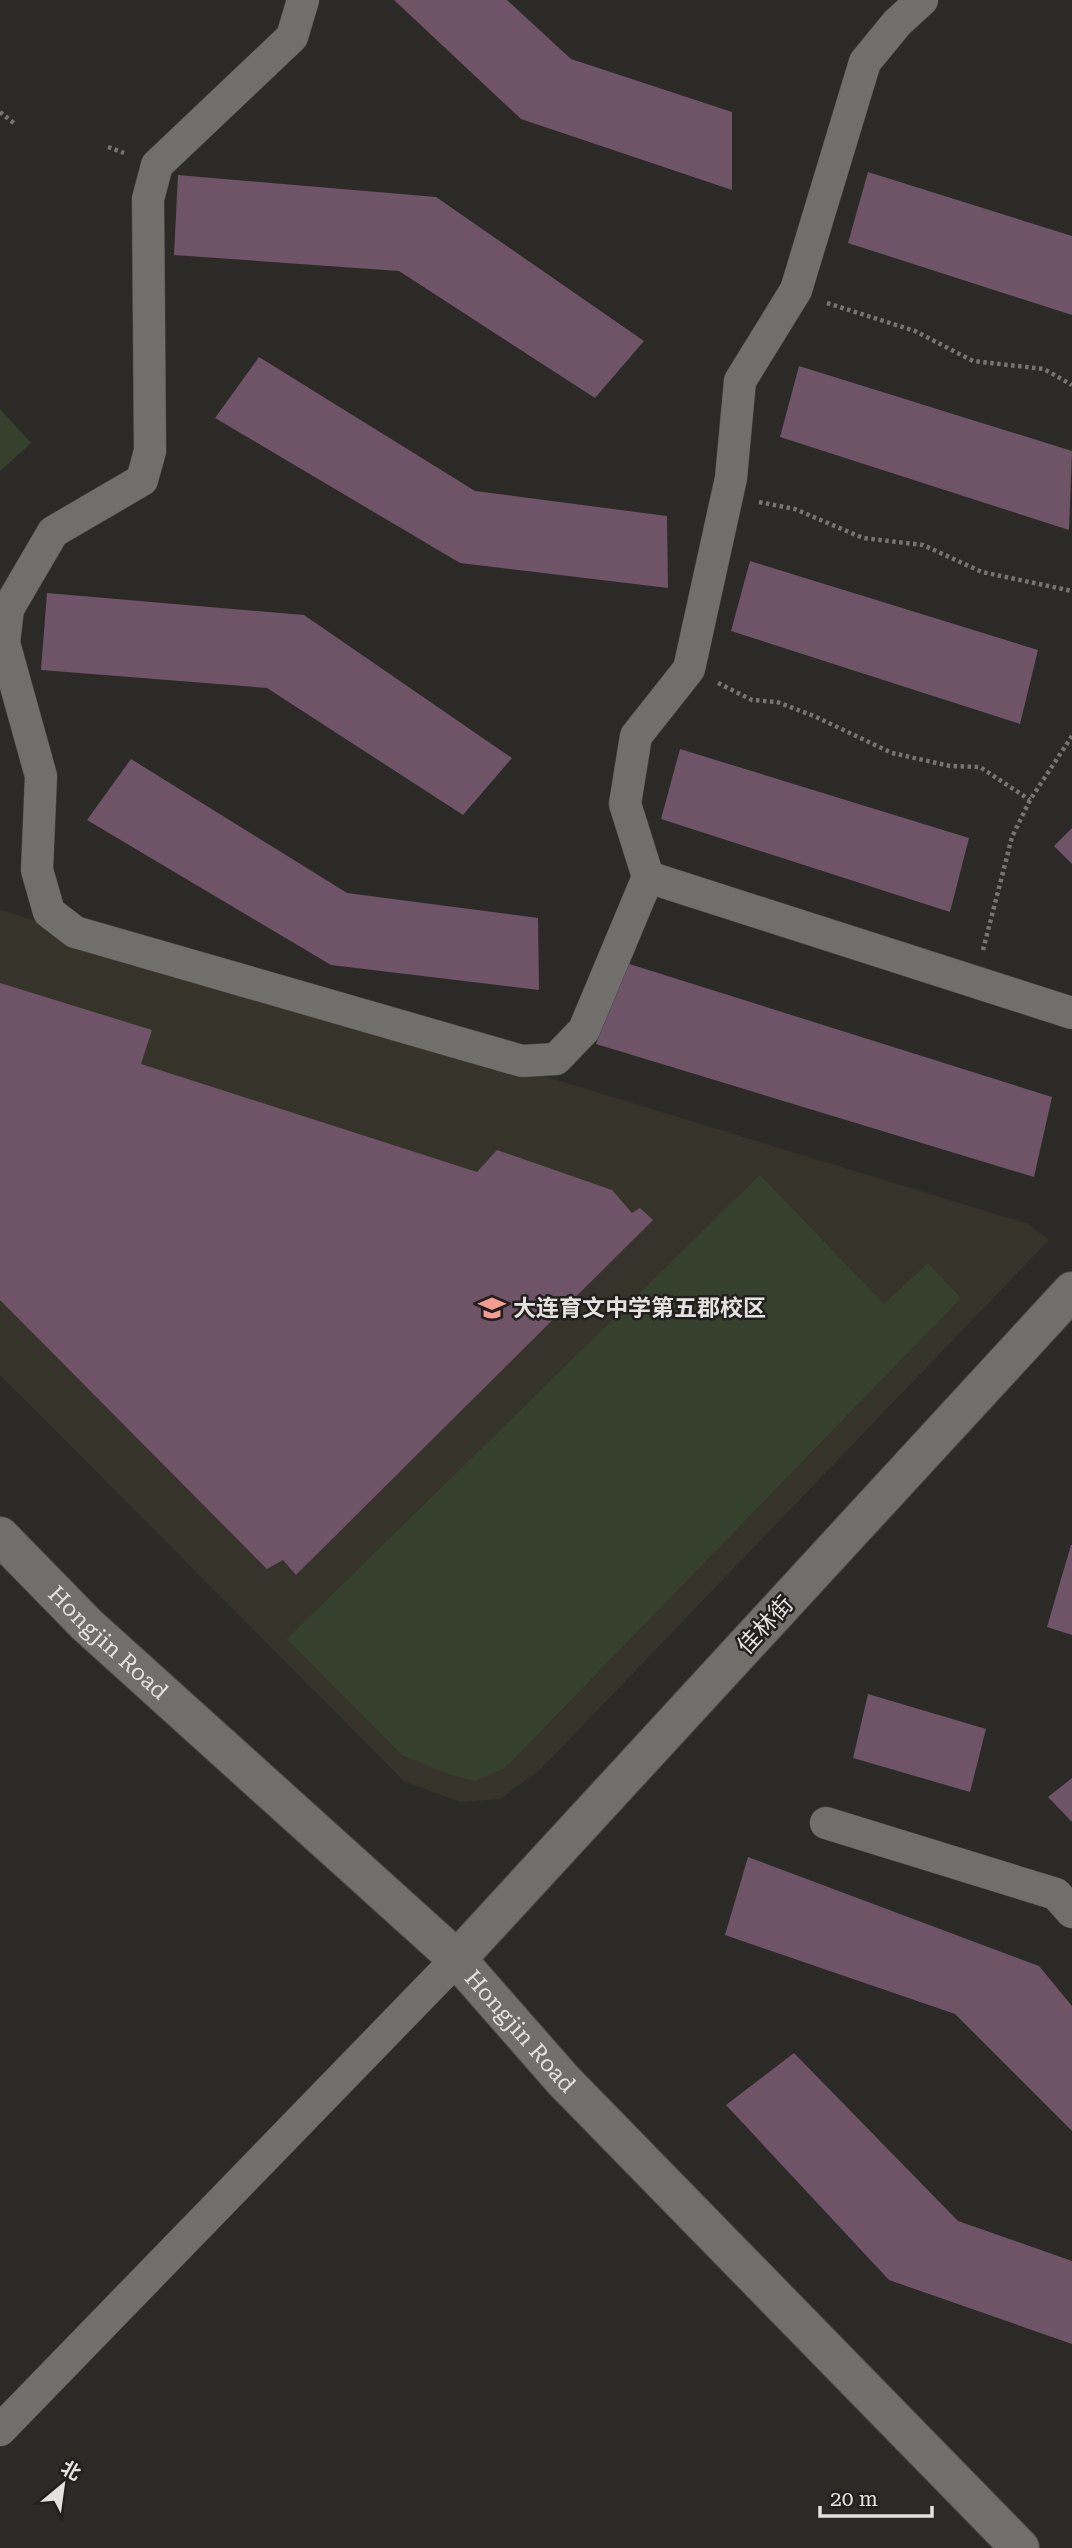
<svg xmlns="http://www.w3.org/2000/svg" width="1072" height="2548" viewBox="0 0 1072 2548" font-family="'Roboto Serif','Noto Sans SC',serif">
<rect width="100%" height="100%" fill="#2b2a27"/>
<polygon fill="#36332b" points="0,910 1028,1224 1049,1240 540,1770 500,1799 461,1802 405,1782 0,1375"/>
<g fill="#36412d">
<polygon points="0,409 31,443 0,471"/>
<polygon points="760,1175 884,1304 928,1263 961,1298 505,1768 475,1781 448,1774 402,1755 287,1639"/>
</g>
<g fill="#6f5366">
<polygon points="394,0 507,0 571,59 732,112 732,190 521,119"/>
<polygon points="868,172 1072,236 1072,315 848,243"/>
<polygon points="178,175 436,197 644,341 595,398 399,271 174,255"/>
<polygon points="259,357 475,491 667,516 668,588 460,563 215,418"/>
<polygon points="799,366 1072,451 1069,530 780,437"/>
<polygon points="750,561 1038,650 1020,724 731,631"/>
<polygon points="47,593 304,615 512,758 463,815 267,688 41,670"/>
<polygon points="680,749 969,838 950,912 661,819"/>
<polygon points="131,759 347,893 538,918 539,990 331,965 87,820"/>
<polygon points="1072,828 1072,864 1054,846"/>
<polygon points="623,962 1052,1097 1034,1177 596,1044"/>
<polygon points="0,983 152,1030 141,1064 477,1172 497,1150 612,1190 632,1213 640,1208 653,1220 296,1575 283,1560 267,1569 0,1300"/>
<polygon points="1071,1545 1072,1545 1072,1635 1047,1627"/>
<polygon points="868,1694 986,1729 970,1792 853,1758"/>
<polygon points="1072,1778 1072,1822 1048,1797"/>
<polygon points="748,1857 1039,1966 1072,2006 1072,2131 955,2014 725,1935"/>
<polygon points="794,2053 958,2221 1072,2261 1072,2344 889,2280 726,2105"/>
</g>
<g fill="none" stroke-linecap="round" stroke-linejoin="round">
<defs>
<g id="minor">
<polyline points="303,0 292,37 157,165 148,199 150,451 142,480 53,532 8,609 4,643 41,776 37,870 49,912 75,932 522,1061 556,1059 584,1030 648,877"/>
<polyline points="922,0 897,23 865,62 796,290 740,381 731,478 689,669 636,736 625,804 648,877 1072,1013"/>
<polyline points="826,1823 1056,1894 1072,1912"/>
<polyline points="0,2430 457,1959"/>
</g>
<g id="tertiary">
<path id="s1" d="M0,1536L87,1625L457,1959L563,2080L1020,2548"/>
<polyline points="457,1959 1072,1291"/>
</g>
</defs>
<use href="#minor" stroke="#494846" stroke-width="33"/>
<use href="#tertiary" stroke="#494846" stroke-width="40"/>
<g stroke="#757471" stroke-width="4.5" stroke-dasharray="3.5 3.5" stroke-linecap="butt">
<polyline points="0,112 15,124"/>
<polyline points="108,147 124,153"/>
<polyline points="827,303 915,331 973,361 1044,369 1072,385"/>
<polyline points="759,502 795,509 863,538 923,545 982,572 1072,591"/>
<polyline points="718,683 752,700 777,702 814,716 892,753 950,766 980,767 1030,800"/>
<polyline points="983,950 1012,837 1030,800 1072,736"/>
</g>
<use href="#minor" stroke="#706f6c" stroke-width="32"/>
<use href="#tertiary" stroke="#706f6c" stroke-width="38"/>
</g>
<defs>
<symbol id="school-bare" viewBox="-9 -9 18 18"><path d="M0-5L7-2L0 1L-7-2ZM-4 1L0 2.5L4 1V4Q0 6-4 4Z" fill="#f59c91" stroke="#21201e" stroke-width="2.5" paint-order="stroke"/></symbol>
</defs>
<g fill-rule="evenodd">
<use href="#school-bare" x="473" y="1289" width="38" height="38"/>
</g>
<g text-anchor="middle" stroke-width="5" stroke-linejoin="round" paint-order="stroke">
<g font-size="23" font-weight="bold" fill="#e3e2e0" stroke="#21201e" text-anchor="start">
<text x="513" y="1316">大连育文中学第五郡校区</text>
</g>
<g font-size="23" fill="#e3e2e0" stroke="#21201e">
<text transform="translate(765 1625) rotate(-47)" y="8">佳林街</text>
<text dy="8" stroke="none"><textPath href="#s1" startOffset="152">Hongjin Road</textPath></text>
<text dy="8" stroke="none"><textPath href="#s1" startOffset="719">Hongjin Road</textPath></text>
</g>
</g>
<g transform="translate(63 2485) rotate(29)" stroke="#21201e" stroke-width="5" paint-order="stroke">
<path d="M0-5L12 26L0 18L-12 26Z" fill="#e3e2e0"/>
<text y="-10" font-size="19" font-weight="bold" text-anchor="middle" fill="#e3e2e0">北</text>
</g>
<path d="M820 2506v10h112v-10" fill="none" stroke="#e3e2e0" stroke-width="3.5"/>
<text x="830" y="2506" font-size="21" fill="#e3e2e0" stroke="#21201e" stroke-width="5" paint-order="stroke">20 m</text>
</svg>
